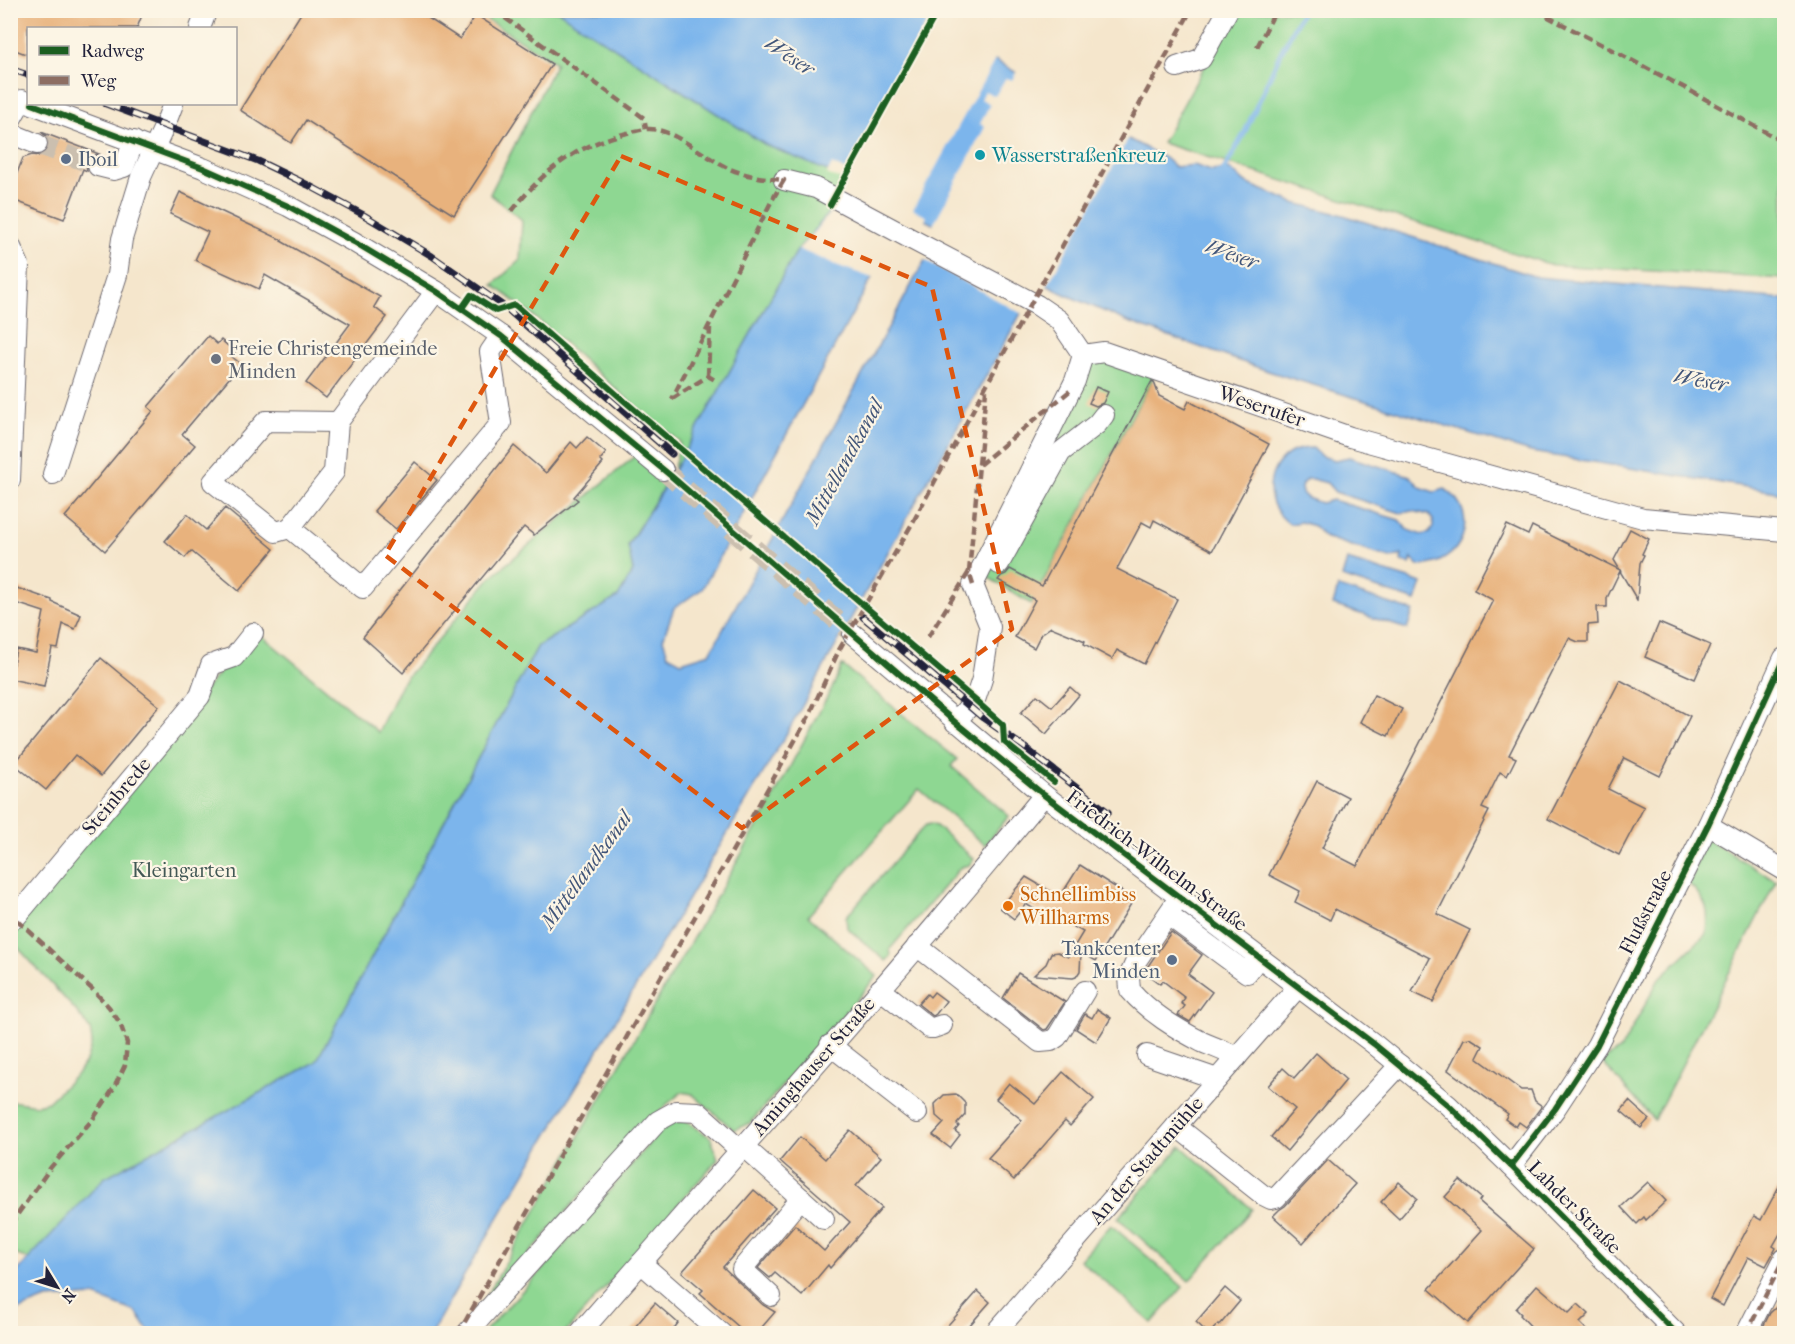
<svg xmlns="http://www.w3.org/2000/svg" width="1795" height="1344" viewBox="0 0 1795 1344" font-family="'IM FELL French Canon',serif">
<rect width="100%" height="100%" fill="#fcf5e5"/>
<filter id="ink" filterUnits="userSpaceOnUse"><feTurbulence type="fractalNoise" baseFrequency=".0167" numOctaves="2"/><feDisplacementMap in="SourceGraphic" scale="12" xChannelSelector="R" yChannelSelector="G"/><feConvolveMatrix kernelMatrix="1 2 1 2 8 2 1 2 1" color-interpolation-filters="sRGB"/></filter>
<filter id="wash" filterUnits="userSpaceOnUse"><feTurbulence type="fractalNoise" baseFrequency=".008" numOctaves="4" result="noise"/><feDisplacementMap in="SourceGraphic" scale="24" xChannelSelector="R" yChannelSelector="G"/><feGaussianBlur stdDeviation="1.35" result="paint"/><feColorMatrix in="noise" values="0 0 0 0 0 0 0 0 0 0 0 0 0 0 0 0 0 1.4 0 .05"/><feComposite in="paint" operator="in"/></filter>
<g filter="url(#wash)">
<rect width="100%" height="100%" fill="#f5e6cc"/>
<g fill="#8ed792" stroke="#587c66" stroke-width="1.5">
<path d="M473,11H558L574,22L766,145L850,180L827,202L834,208L816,231L798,249L671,476L628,544L633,571L618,597L538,646L316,1062L104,1178L29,1259L11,1253V1101L37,1105L48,1102L78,1073L87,1059L92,1042L90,1029L77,1012L11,940L10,914L15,917L255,630L378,732L401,684L491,577L641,451L672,475L680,442C614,393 559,332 493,285L520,260L522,220L490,194L556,63Z"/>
<polygon points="1235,11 1784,11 1784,279 1552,265 1162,143"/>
<polygon points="1093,357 1155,374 1031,604 978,571"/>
<polygon points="842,665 957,759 951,766 1009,816 985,845 919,789 808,916 877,976 750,1123 734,1130 692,1094 682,1092 666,1105 591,1183 475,1316 769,806 834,684"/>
<polygon points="931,824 936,826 974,859 969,865 961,867 890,949 891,956 886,961 847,928 846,917 921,830 926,825"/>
<path d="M1705,838L1776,881L1654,1120L1601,1061L1621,1049L1659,979L1707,933C1709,909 1707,901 1689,884Z"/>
<polygon points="685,1120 711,1138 718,1159 565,1333 482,1334 553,1258 658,1133 673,1122"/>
<polygon points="1181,1146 1252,1209 1189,1281 1118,1218"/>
<polygon points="1111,1225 1183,1287 1152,1323 1080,1260"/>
</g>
<g fill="#7bb5ec" stroke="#4e6c94" stroke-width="1.5" fill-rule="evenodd">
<path d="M911,10L1119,134L1165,158L1175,167L1194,165L1211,171L1229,169L1246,183L1294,203L1343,215L1537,277L1784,299V493L1531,452L1268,371L1126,321L1062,293L1039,281L790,728L476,1255L431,1333H150L136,1312L94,1296L47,1299L11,1313L10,1279L104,1178L316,1062L538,646L618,597L633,571L628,545L671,476L798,249C820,226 834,207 849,180L766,145L574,22L558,11ZM902,208L942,229L710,653L681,662L668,655L663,639L674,608L702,589L872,278L883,241Z"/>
<path d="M1313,448L1321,456L1335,460L1349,457L1410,476L1420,487L1434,492L1445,489C1483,514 1462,566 1418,566L1412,558L1410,564L1401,561L1402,555L1390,558L1324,537L1314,526L1301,522L1290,524C1264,507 1263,470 1290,453C1297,449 1305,448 1313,448ZM1307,479H1312L1327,483L1335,492L1401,513L1413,511L1429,515L1433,520V527L1429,533L1423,535L1408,530L1399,520L1333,500L1321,503L1307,498L1302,493L1301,488L1302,484Z"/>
<polygon points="1347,560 1422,583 1416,601 1342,577"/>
<polygon points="1338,587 1413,611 1407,629 1333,605"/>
</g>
<g fill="#f5e6cc">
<polygon points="939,10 1013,10 989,54 996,58 913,209 927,217 924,222 903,211 886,242 875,279 833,264 798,249 816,231 833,208 831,206 845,181 827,174 832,164 846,171 929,18 934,21"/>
<polygon points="1058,10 1190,10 1123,133 1129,137 1046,288 1040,285 1024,315 923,259 938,230 932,227 985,127 980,124 990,104 981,99 985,91 995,96 1006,78 1012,80 1017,71 1023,75"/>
</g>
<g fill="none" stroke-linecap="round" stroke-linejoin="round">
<polyline stroke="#7bb5ec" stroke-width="5" points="1221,175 1244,134 1280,54 1303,10"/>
</g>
<g id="blocks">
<g fill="#e8b27d">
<polygon points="10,10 144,10 137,28 28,28 28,55 10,48"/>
<polygon points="303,10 416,10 460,39 476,15 552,64 454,215 306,120 291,143 240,110"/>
<polygon points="41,132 99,154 90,157 86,164 87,171 83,169 64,219 10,199 10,191 23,158 32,155 39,156 44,154 48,149 49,142 46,136"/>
<polygon points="180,192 282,240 281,241 380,297 374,307 387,317 326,398 306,383 350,324 265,275 259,289 195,260 208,232 170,214"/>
<polygon points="208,336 217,344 221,340 235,352 231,356 241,364 182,434 195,445 105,551 65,517 153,411 148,407"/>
<polygon points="1152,381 1154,382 1159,396 1185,409 1189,401 1269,444 1212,551 1154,520 1151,527 1142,522 1117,569 1177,599 1144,664 1117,650 1112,659 1084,644 1085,641 1051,627 1041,634 1034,648 1015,637 1035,600 998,580 1001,576 1006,574 1010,569 1042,586"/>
<polygon points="1096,387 1108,392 1103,403 1096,406 1089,403"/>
<polygon points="587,437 606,453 600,460 603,463 574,497 578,500 534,535 524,527 403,673 363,637 514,446 546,473 571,442 577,448"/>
<polygon points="415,462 437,480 396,529 374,511"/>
<polygon points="225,508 274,549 239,591 191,551 185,558 165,541 187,514 206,530"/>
<polygon points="1507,525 1528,535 1532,526 1620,570 1614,560 1630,529 1649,539 1642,554 1644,555 1640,563 1637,600 1620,571 1607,598 1607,607 1597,607 1598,624 1588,625 1588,642 1578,642 1569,638 1509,755 1516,758 1507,776 1500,772 1482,808 1489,811 1437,914 1470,930 1433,1002 1412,992 1430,958 1335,909 1330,920 1295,902 1300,891 1269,875 1317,781 1348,797 1322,848 1357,866 1493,600 1474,590"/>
<polygon points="17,588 52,600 52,602 81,615 75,629 63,624 58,649 52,648 44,686 10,679 16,649 36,653 44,612 13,602"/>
<polygon points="1659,623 1710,645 1695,679 1645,657"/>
<polygon points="101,658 159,706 101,776 75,755 46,790 14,764"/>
<polygon points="1620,680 1690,716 1660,776 1624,758 1608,789 1644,807 1619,855 1548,819"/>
<polygon points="1070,687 1079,695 1046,734 1021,713 1037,695 1052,707"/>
<polygon points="1374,695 1402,709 1388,736 1360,722"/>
<polygon points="1080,865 1134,899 1096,961 1081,952 1080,971 1076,977 1073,978 1034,975 1046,964 1051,953 1058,952 1068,957 1083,932 1043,909 1040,913 1026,904 1014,919 1000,908 1026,877 1060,897"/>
<polygon points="1171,932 1202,955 1188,974 1212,992 1190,1022 1178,1015 1185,1006 1181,1003 1185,998 1163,981 1160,984 1144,972"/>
<polygon points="1018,973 1065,1002 1047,1029 1044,1030 1003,998"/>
<polygon points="934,992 946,1001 936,1014 933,1016 918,1004 927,994 930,997"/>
<polygon points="1097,1009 1111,1018 1096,1042 1076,1029 1085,1014 1092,1018"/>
<polygon points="1470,1038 1483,1046 1477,1058 1521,1090 1531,1090 1535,1101 1542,1106 1526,1127 1519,1122 1516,1127 1505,1119 1508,1114 1448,1070 1464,1039"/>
<polygon points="1316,1053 1346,1080 1287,1151 1271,1137 1295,1109 1268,1086 1283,1068 1294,1078"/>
<polygon points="1063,1072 1094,1099 1070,1126 1065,1121 1014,1180 988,1158 1022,1120 996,1099 1009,1083 1035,1104"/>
<polygon points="956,1094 965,1103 965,1115 957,1124 959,1126 955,1131 960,1135 950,1148 933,1135 944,1123 936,1116 935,1104 944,1095"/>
<polygon points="1629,1101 1649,1119 1641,1128 1621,1111"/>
<polygon points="850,1130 881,1157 856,1186 882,1208 830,1268 828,1265 802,1296 775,1273 770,1278 758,1268 795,1225 824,1251 850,1222 780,1161 800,1137 825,1159"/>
<polygon points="1328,1160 1355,1184 1303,1243 1273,1216 1279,1210 1285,1206"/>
<polygon points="1785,1175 1785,1225 1773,1246 1776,1248 1766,1266 1748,1257 1723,1306 1710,1299 1754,1216 1761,1220"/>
<polygon points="1460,1180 1481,1198 1479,1201 1534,1249 1468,1323 1429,1289 1482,1230 1445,1197"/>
<polygon points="1399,1182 1417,1198 1399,1219 1381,1202"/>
<polygon points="1648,1182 1666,1201 1646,1220 1644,1217 1637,1224 1621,1207"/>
<polygon points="754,1190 775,1208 723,1267 763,1305 775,1312 756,1334 747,1334 700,1293 703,1290 682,1272"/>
<polygon points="1537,1285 1569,1313 1578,1304 1589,1314 1580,1323 1591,1334 1538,1334 1520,1315 1521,1314 1516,1309"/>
<polygon points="1225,1288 1240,1301 1219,1326 1218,1324 1209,1334 1196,1322"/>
<polygon points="978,1291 990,1302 962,1334 940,1334"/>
<polygon points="1785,1299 1785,1334 1770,1334 1763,1327 1770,1313"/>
<polygon points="655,1303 678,1323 670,1334 629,1334"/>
</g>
</g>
</g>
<g filter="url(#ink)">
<use href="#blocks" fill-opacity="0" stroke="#6c676e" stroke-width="1.5"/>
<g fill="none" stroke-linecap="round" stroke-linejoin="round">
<g stroke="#cbbfaf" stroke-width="20" stroke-dasharray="20 10" stroke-linecap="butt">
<polyline points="37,144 98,166"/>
<polyline points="663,470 853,634"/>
</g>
<defs>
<g id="minor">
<polyline points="200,28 207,10"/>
<polyline points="1177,67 1201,59 1228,10"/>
<polyline points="32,104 203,168 288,206 354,242 436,291 501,336 663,470"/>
<polyline points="10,121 22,100"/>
<polyline points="10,133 37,144"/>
<polyline points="98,166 114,170 124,167 134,141"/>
<polyline points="784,180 816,188 913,240 1037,305 1059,320 1083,355"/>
<polyline points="10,245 19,265 10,480"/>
<polyline points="1083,355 1104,352 1350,437 1643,518 1784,531"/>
<polyline points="338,422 334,472 290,528 363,588 501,423 490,352 501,336"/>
<polyline points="53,474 117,275 122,239 141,177 165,125 173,104"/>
<polyline points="290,528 276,532 213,482 266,421 338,422 436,291"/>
<polyline points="999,564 1061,452 1097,424 1104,415"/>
<polyline points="853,634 1044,795 1374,1044 1448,1105 1511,1166 1677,1334"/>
<polyline points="955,722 975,700 982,679 990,627 973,585 1075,381 1083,355"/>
<polyline points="1708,825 1784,870"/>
<path d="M1179,898L1136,961L1129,977L1130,990C1150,1013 1175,1028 1202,1042C1214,1047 1225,1051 1237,1057"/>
<polyline points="10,914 15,918 200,696 211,665 234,657 253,633"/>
<polyline points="1168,915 1247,973 1258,958"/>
<polyline points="917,946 1040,1042 1051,1041 1057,1037 1085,991"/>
<polyline points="880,989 929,1028 933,1028 942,1025"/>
<polyline points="830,1045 917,1113"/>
<polyline points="1147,1055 1217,1079"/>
<polyline points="1176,1126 1263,1195 1271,1199 1276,1198 1400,1065"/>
<polyline points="743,1146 824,1219"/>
<polyline points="1511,1166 1555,1109 1597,1045 1708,825 1784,658"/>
<polyline points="641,1263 722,1334"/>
<polyline points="771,1296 742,1269 801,1198"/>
<polyline points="466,1334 658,1121 676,1111 698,1112 740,1150"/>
<path d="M579,1334C735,1155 894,979 1044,795"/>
<polyline points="994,1334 1298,987"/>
<polyline points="1746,1334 1784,1259"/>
</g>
</defs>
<use href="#minor" stroke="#6c676e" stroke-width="22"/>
<use href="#minor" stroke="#fff" stroke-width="20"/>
<defs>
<g id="rail">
<polyline points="10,69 28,75"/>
<polyline points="106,104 258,161 308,185 362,214 432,256 505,307 672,454"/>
<polyline points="863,617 983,718 1024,747 1108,812"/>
</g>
</defs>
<use href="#rail" stroke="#22223b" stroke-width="7"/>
<use href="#rail" stroke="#fcf5e5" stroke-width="4.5" stroke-dasharray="14" stroke-linecap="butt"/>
<g stroke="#8d6e63" stroke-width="4.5" stroke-dasharray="9 4.5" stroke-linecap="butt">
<polyline points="494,10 644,118 646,129"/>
<polyline points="1535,10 1685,88 1784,142"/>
<polyline points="1257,47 1276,10"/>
<path d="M512,211C544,170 575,146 627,133C637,131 647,127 658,130C677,134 704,155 722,165C742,176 762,178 784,180L771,202L672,399"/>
<polyline points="708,376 710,328"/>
<polyline points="672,399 708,376 715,380"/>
<polyline points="979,465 1071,390"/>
<polyline points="973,585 969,572 986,390"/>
<polyline points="928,637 969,572"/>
<polyline points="10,1225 51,1167 93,1119 114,1088 125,1065 127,1043 120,1023 109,1007 92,989 15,918"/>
<polyline points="458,1334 809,716 839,650 913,522 987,384 1191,10"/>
<polyline points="1746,1334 1784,1259"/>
</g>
<defs>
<g id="cycleway">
<polyline points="32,104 203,168 288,206 354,242 436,291 501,336 671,476 955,722 1044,795 1374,1044 1448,1105 1511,1166 1677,1334"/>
<polyline points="830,205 938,10"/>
<polyline points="462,308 471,295 496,311 515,305 622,399 975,700 1003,725 1004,742 1054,782"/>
<polyline points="1511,1166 1555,1109 1597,1045 1708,825 1784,658"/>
</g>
</defs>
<use href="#cycleway" stroke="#fcf5e5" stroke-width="10"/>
<use href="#cycleway" stroke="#1b5e20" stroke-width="6"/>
</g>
</g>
<path fill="none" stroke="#de560e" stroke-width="4.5" stroke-dasharray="12 8" stroke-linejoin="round" d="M621,156L932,287L1012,629L742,828L385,555Z"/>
<circle fill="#0f9aa8" stroke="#fcf5e5" stroke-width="2" cx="980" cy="155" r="6"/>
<g fill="#5c6f8a" stroke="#fcf5e5" stroke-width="2">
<circle cx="66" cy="159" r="6"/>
<circle cx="1172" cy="960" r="6"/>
</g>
<circle fill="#6b7280" stroke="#fcf5e5" stroke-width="2" cx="216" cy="359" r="6"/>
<circle fill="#e8710a" stroke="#fcf5e5" stroke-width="2" cx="1008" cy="906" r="6"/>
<g text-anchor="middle" stroke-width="4.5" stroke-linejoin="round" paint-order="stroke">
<g font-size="20" fill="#0d838f" stroke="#fcf5e5" text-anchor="start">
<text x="992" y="162">Wasserstraßenkreuz</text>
</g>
<g font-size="20" fill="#4e5e75" stroke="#fcf5e5" text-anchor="start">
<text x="78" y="166">Iboil</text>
<text x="1160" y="955" text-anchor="end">Tankcenter<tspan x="1160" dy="23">Minden</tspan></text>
</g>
<g font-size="20" fill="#5b616d" stroke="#fcf5e5" text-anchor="start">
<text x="228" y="355">Freie Christengemeinde<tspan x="228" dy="23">Minden</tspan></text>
</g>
<g font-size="20" fill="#22223b" stroke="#fcf5e5">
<text transform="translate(1262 406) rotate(19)" y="7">Weserufer</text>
<text transform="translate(116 796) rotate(-50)" y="7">Steinbrede</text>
<text transform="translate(1157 860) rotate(37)" y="7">Friedrich-Wilhelm-Straße</text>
<text transform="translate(1645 912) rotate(-63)" y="7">Flußstraße</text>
<text transform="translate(813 1066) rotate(-49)" y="7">Aminghauser Straße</text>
<text transform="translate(1146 1160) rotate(-49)" y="7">An der Stadtmühle</text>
<text transform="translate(1575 1207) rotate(45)" y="7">Lahder Straße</text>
</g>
<g font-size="20" fill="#425855" stroke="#fcf5e5">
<text x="184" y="877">Kleingarten</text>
</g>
<g font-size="20" fill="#c56008" stroke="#fcf5e5" text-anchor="start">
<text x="1020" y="901">Schnellimbiss<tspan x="1020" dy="23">Willharms</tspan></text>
</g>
<g font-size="21" font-style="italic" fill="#415579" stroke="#fcf5e5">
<text transform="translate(790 56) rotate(33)" y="7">Weser</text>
<text transform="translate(1232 254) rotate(19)" y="7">Weser</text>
<text transform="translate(1701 380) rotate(10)" y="7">Weser</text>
<text transform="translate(844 462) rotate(-61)" y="7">Mittellandkanal</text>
<text transform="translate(586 870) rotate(-54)" y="7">Mittellandkanal</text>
</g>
</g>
<rect width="1795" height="1344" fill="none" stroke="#fcf5e5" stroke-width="36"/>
<rect x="27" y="27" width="210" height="78" fill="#fcf5e5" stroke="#a5a1a1" stroke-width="1.5"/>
<rect x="39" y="46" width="30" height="9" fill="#1b5e20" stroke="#a5a1a1" stroke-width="1.5"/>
<text x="81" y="57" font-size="18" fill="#22223b">Radweg</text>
<rect x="39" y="76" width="30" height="9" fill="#8d6e63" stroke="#a5a1a1" stroke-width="1.5"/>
<text x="81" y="87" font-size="18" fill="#22223b">Weg</text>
<g transform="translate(57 1287) rotate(128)" stroke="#fcf5e5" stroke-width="4.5" paint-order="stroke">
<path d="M0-4.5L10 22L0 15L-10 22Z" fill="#22223b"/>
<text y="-9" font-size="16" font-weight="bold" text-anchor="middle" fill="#22223b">N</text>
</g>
</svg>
